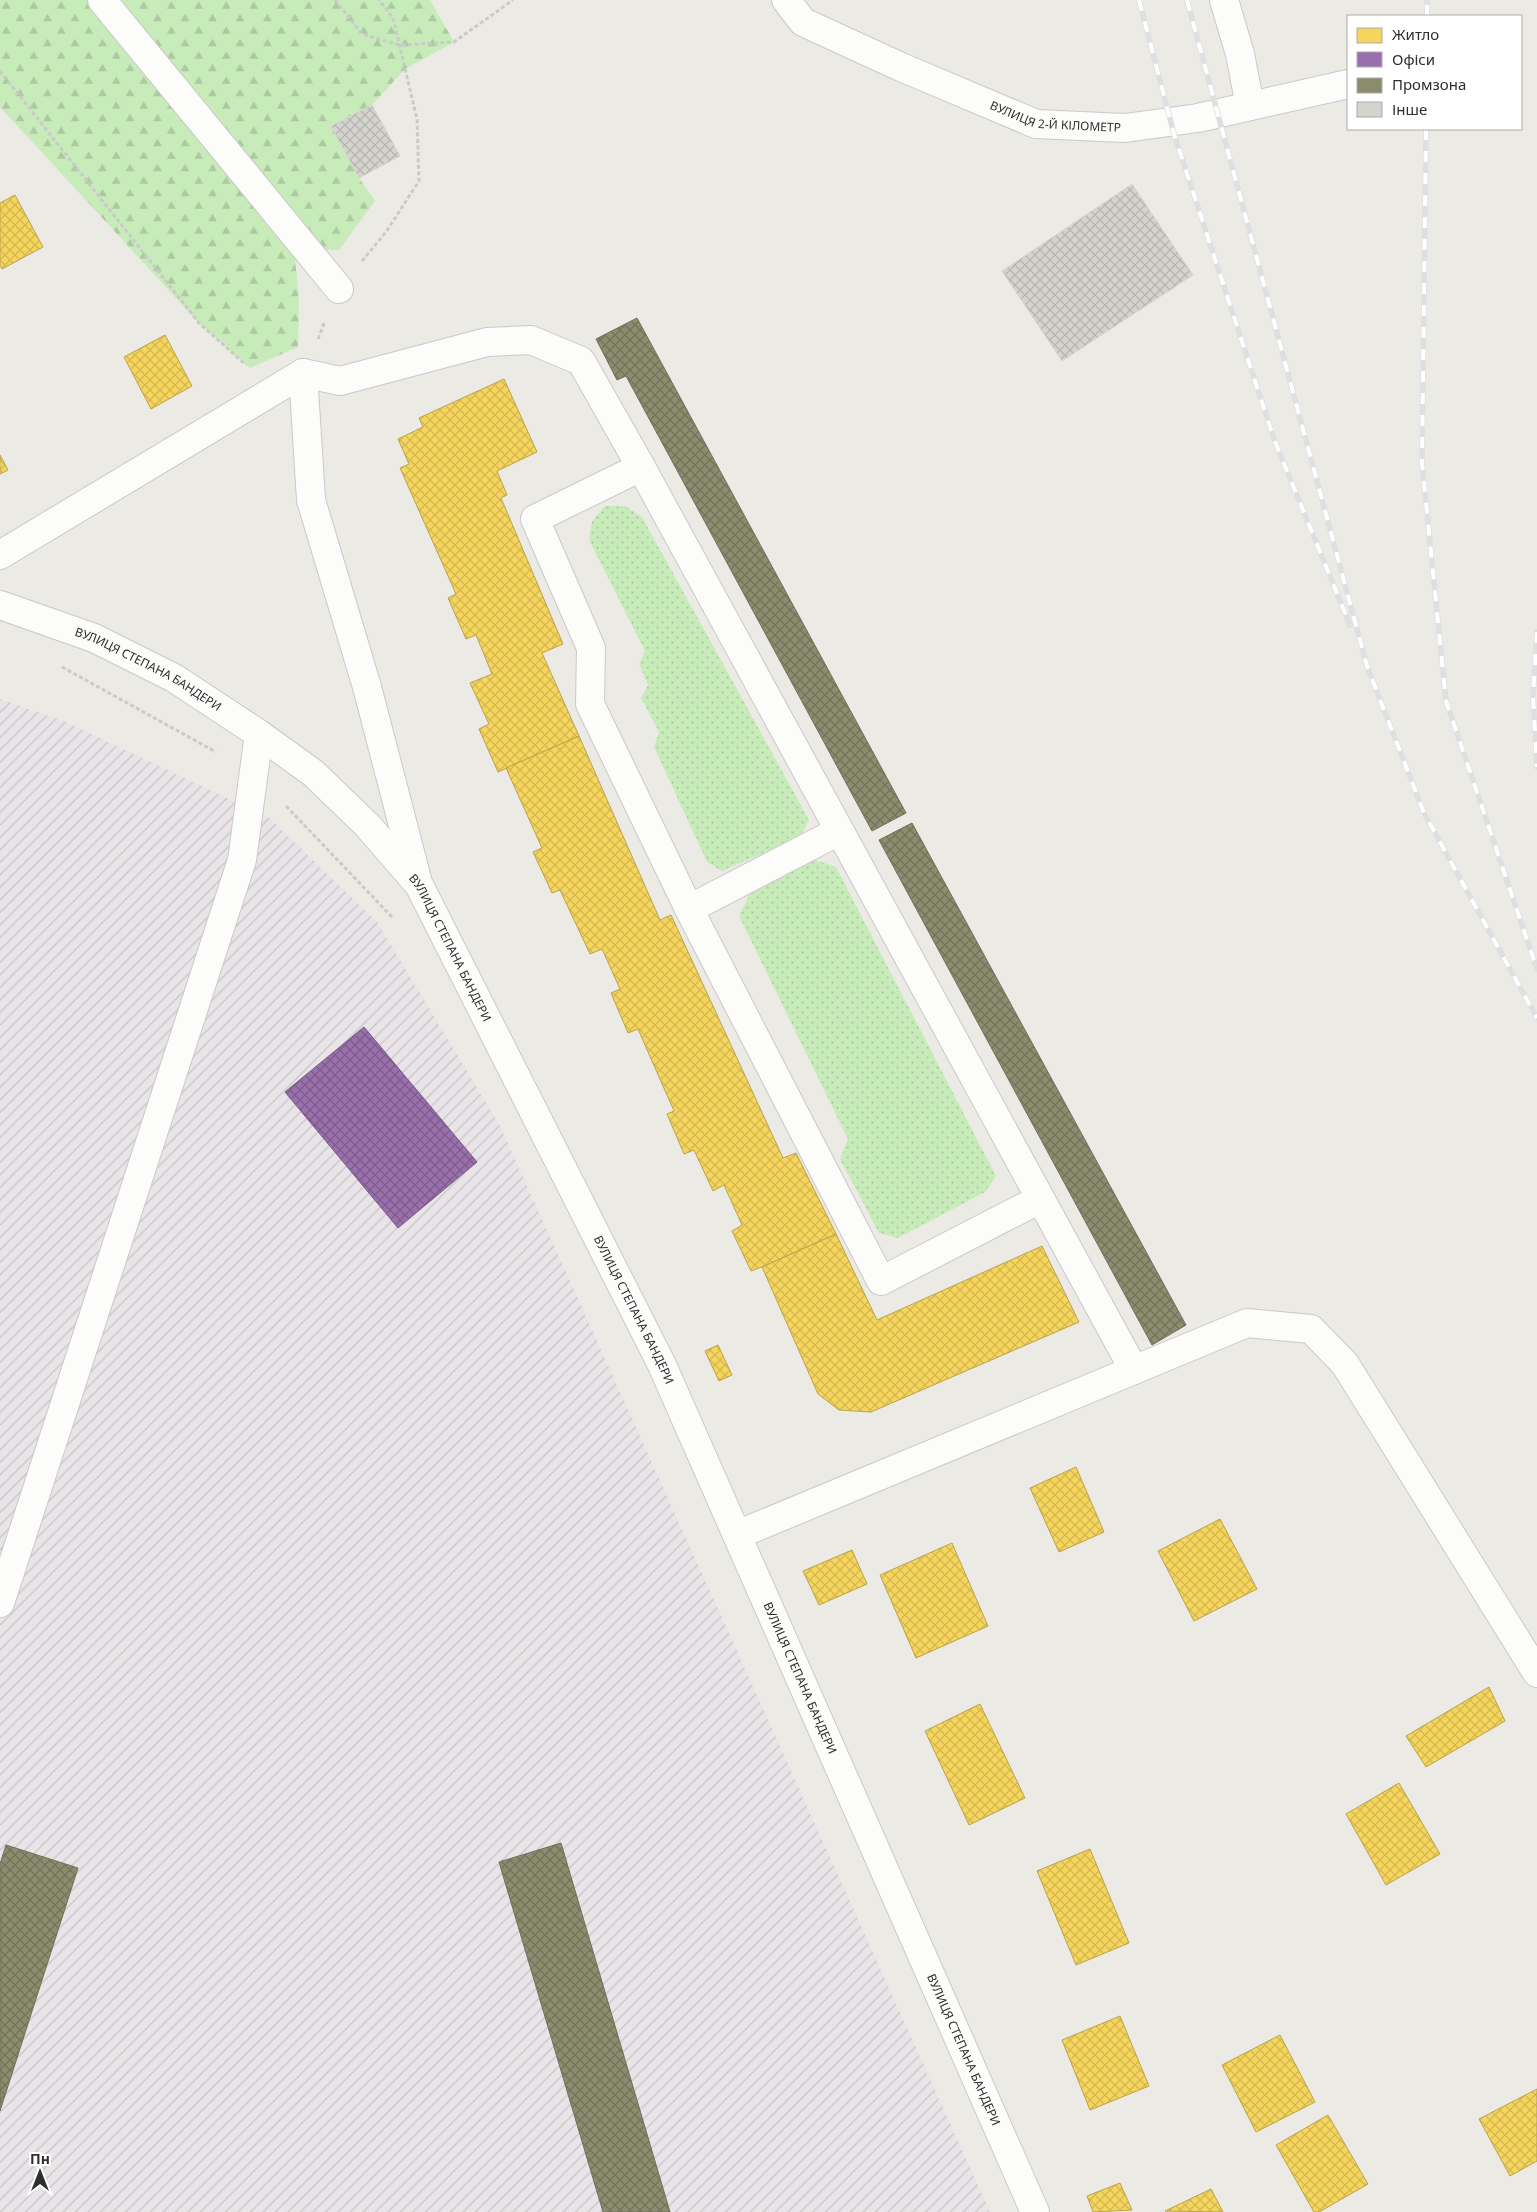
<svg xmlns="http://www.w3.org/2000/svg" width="1537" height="2212" viewBox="0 0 1537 2212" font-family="'Noto Sans',sans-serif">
<defs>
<pattern id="industrial-furrows" width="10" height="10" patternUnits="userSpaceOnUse" patternTransform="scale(1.25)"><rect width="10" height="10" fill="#e8e4e7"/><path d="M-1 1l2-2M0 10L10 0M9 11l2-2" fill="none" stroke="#c7c4c6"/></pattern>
<pattern id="forest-firs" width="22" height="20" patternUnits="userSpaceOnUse" patternTransform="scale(1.25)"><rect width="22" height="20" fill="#c8ebba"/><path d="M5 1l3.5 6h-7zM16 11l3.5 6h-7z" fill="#accaa0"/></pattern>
<pattern id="park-dots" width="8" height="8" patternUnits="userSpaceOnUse" patternTransform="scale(1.25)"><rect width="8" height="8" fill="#c8ebba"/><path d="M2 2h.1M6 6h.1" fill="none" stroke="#accaa0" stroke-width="1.8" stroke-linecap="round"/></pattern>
<pattern id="homes-cross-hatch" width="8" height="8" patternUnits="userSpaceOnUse" patternTransform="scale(1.25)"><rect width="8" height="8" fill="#f6d55c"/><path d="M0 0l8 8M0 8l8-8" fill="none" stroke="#d3b750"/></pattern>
<pattern id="offices-cross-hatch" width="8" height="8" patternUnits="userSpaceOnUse" patternTransform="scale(1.25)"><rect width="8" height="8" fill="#9970ab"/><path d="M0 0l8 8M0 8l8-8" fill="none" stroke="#7d5c8c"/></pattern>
<pattern id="industry-cross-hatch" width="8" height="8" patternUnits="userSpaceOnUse" patternTransform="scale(1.25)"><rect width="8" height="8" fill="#8c8c6e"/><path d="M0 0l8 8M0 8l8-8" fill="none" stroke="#73735b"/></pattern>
<pattern id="building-cross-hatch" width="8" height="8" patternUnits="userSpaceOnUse" patternTransform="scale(1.25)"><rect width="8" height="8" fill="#d5d3ce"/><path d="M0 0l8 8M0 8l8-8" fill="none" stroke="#b7b5b1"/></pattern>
</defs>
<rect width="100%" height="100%" fill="#eceae4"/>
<polygon fill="url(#industrial-furrows)" points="0,699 66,722 269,818 377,922 500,1126 990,2212 0,2212"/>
<polygon fill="url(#forest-firs)" points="0,0 430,0 454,42 405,69 372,105 331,126 359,178 375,201 339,250 307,250 295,259 299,300 298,347 250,368 199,323 0,107"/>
<g fill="url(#park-dots)">
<polygon points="605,506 625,506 642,517 809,820 800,837 722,871 707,862 654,747 659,732 641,698 648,685 639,664 645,651 589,540 592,521"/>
<polygon points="816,860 836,867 996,1176 985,1192 898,1238 879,1233 840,1159 848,1139 739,916 751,891"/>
</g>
<g fill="url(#homes-cross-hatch)" stroke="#baa34e">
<polygon points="15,195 43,247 2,269 0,265 0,203"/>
<polygon points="165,335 192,386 151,409 124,357"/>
<polygon points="504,379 537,452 497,471 507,495 501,498 563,644 542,653 579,736 498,772 479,729 489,724 470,683 492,674 476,635 466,639 448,598 456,594 400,468 409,464 398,439 423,427 419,418"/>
<polygon points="0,455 8,470 0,474"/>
<polygon points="579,736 660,920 671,915 783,1158 796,1153 836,1234 762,1267 751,1271 732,1231 742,1225 724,1185 713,1191 694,1150 684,1154 667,1114 674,1111 638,1029 628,1033 611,993 620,989 602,949 590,954 560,890 552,893 533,852 542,848 506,768"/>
<polygon points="836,1234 877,1320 1042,1246 1079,1322 871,1412 839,1410 818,1394 762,1267"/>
<polygon points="718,1345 732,1375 719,1381 705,1351"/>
<polygon points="1076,1467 1104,1532 1059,1552 1030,1488"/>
<polygon points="1220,1519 1257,1589 1194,1621 1158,1551"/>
<polygon points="952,1543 988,1626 916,1658 880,1575"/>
<polygon points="852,1550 867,1584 819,1605 803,1571"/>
<polygon points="1489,1687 1505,1721 1426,1767 1406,1736"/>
<polygon points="980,1704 1025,1798 969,1825 925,1731"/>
<polygon points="1399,1783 1440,1854 1386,1885 1346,1814"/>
<polygon points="1090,1849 1129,1943 1076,1965 1037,1871"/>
<polygon points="1120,2016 1149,2086 1090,2110 1062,2040"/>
<polygon points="1280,2035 1315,2102 1256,2132 1222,2065"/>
<polygon points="1537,2089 1537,2161 1510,2176 1479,2119"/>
<polygon points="1328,2115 1368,2184 1319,2212 1314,2212 1276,2145"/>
<polygon points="1120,2183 1132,2210 1093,2212 1087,2196"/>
<polygon points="1211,2189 1223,2212 1165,2211"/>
</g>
<polygon fill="url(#offices-cross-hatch)" stroke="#795c86" points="364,1027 477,1162 398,1228 285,1092"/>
<g fill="url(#industry-cross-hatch)" stroke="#70705b">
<polygon points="637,318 906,813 872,831 626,376 617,380 596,339"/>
<polygon points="912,823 1186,1325 1152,1345 879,840"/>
<polygon points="561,1843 670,2212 603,2212 499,1862"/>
<polygon points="6,1845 78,1868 0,2111 0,1864"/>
</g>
<g fill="url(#building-cross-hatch)" stroke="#d7d5d0">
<polygon points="372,105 400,156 359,178 331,126"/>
<polygon points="1132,184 1193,275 1062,361 1002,271"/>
</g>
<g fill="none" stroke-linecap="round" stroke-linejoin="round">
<defs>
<g id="minor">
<polyline points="102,0 339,289"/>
<path id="s1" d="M786,0L803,22L901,67L1036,124L1125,128L1198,118L1348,84"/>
<polyline points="1224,0 1240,54 1250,106"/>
<polyline points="303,373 311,500 367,687 417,879"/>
<polyline points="641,467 535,519 591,648 590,704 689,909 881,1281 1040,1199"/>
<polyline points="0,555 303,373 340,381 487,342 531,340 581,361 641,467 1134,1370"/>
<path id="s2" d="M0,605L94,638L174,678L259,734L313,773L367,825L419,885L662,1365L1035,2212"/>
<polyline points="689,909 839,831"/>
<polyline points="737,1535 1247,1323 1311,1329 1345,1364 1537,1673"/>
<polyline points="0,1603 242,860 259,734"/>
</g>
</defs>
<use href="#minor" stroke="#cac9c9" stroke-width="30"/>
<g stroke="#cacac9" stroke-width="3" stroke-dasharray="4 2.5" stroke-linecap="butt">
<polyline points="335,0 362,34 399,45 454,42 513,0"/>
<polyline points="0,71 199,323 246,365"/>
<polyline points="362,261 386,232 419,181 417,119 393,18 379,0"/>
<polyline points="318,339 325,321"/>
<polyline points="62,667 216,752"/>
<polyline points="286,806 392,917"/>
</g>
<use href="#minor" stroke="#fcfcfb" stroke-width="28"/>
<defs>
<g id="rail">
<polyline points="1139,0 1174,134 1274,439 1350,625"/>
<polyline points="1187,0 1367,666 1424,813 1537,1018"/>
<polyline points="1427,16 1427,0"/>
<polyline points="1426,129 1422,463 1446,701 1537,969"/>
<polyline points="1537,632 1533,696 1537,767"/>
</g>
</defs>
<use href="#rail" stroke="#dedfe1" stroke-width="5.5"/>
<use href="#rail" stroke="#fff" stroke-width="4" stroke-dasharray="11" stroke-linecap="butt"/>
</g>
<g text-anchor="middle" stroke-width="5" stroke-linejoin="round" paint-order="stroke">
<g font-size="12" fill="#2e2e2e" stroke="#fff">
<text dy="4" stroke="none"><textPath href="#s1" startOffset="300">ВУЛИЦЯ 2-Й КІЛОМЕТР</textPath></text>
<text dy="4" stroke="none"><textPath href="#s2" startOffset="162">ВУЛИЦЯ СТЕПАНА БАНДЕРИ</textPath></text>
<text dy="4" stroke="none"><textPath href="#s2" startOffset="582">ВУЛИЦЯ СТЕПАНА БАНДЕРИ</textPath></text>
<text dy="4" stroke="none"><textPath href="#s2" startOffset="988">ВУЛИЦЯ СТЕПАНА БАНДЕРИ</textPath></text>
<text dy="4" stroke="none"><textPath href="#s2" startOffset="1392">ВУЛИЦЯ СТЕПАНА БАНДЕРИ</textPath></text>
<text dy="4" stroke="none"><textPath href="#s2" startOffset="1798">ВУЛИЦЯ СТЕПАНА БАНДЕРИ</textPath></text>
</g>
</g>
<rect x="1347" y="15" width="175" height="115" fill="#ffffff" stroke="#ababab"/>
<rect x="1357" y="28" width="25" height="15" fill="#f6d55c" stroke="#ababab"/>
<text x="1392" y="40" font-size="15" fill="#2e2e2e">Житло</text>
<rect x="1357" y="52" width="25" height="15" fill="#9970ab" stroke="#ababab"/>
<text x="1392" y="65" font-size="15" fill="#2e2e2e">Офіси</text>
<rect x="1357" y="78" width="25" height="15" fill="#8c8c6e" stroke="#ababab"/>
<text x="1392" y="90" font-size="15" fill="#2e2e2e">Промзона</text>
<rect x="1357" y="102" width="25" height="15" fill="#d5d3ce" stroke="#ababab"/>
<text x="1392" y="115" font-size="15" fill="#2e2e2e">Інше</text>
<g transform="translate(40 2172)" stroke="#ffffff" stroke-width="4" paint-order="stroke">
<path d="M0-4L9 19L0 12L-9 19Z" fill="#2e2e2e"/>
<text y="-8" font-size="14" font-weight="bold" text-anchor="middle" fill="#2e2e2e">Пн</text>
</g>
</svg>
